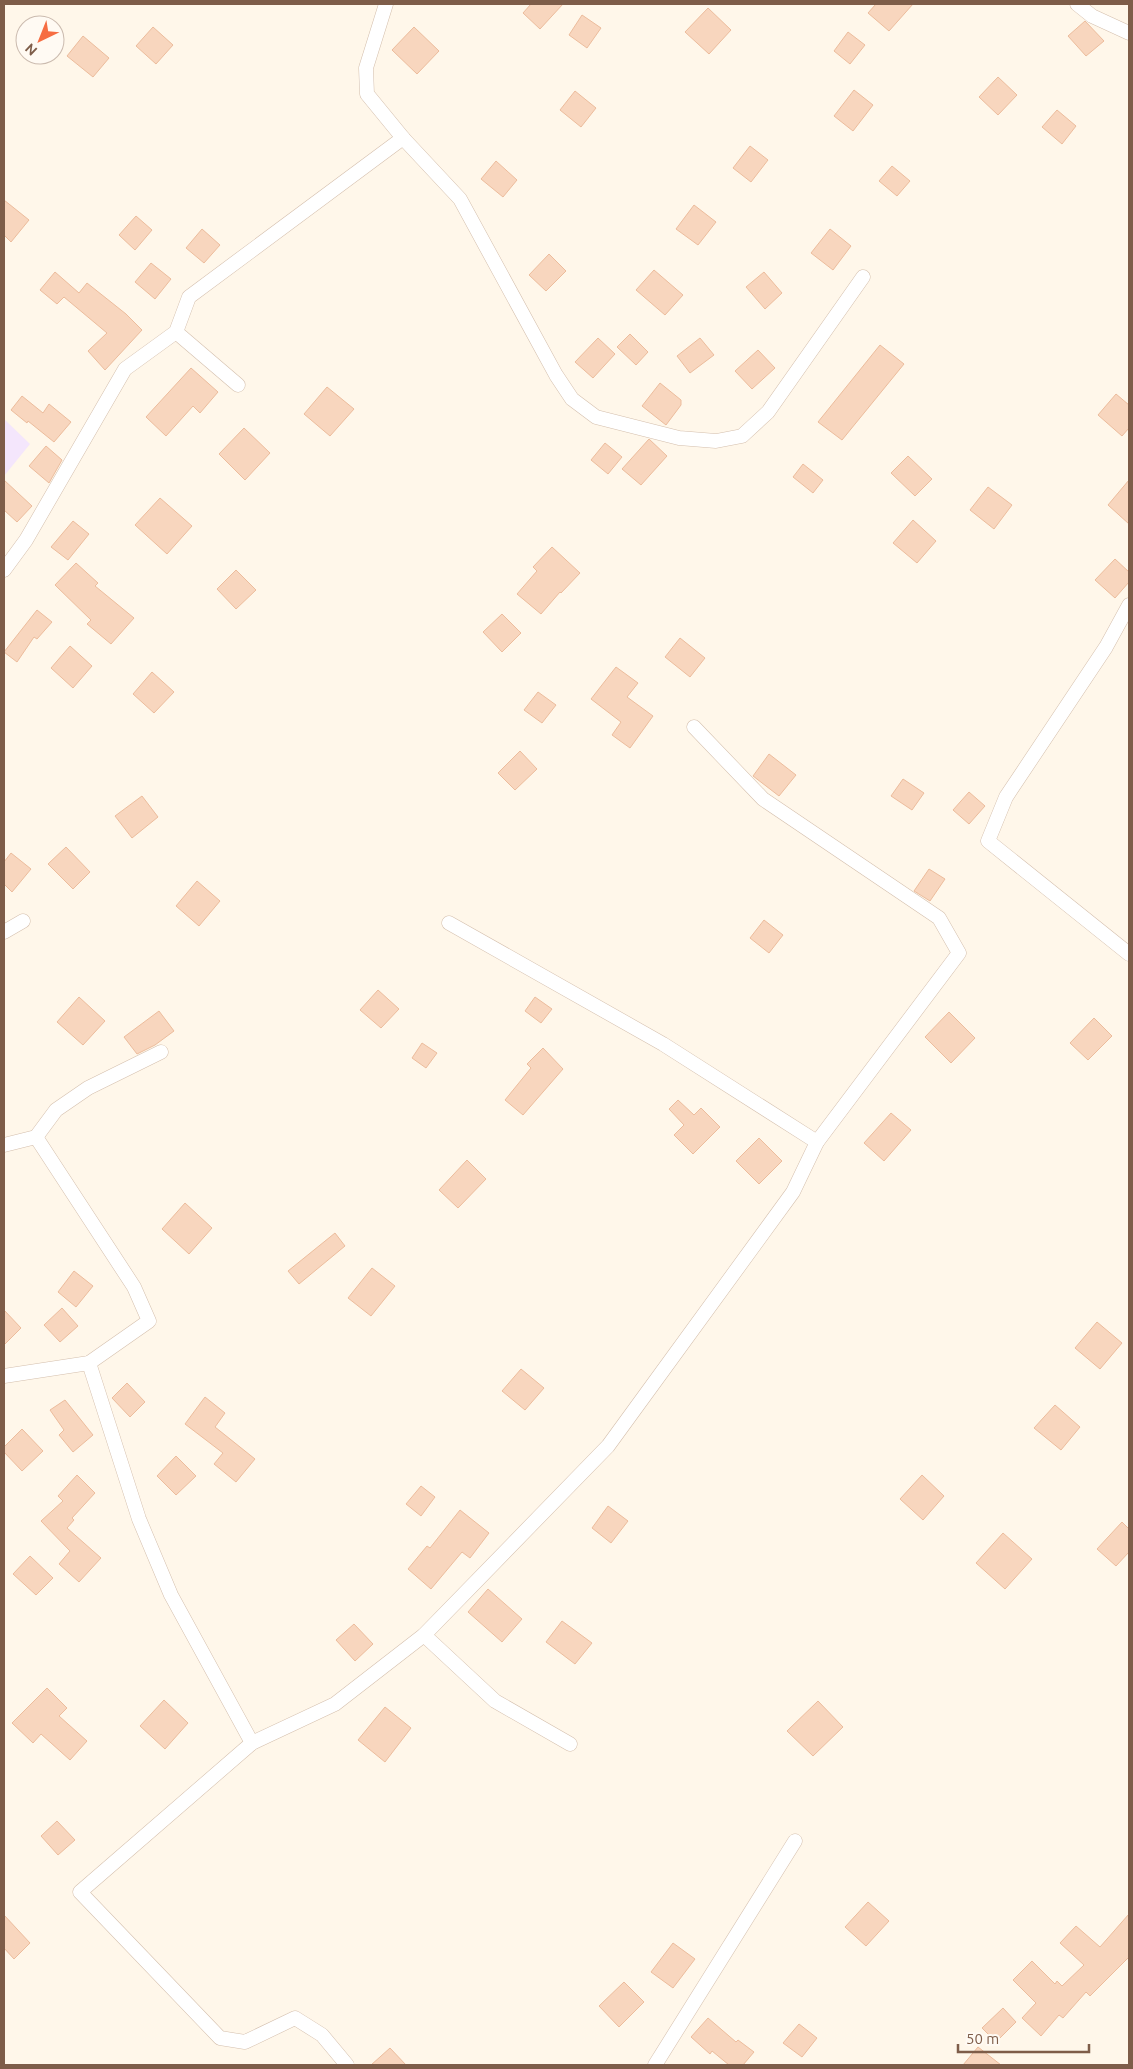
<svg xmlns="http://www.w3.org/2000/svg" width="1133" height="2069" viewBox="0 0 1133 2069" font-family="Ubuntu,sans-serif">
<rect width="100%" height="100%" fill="#fff7ea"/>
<polygon fill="#f4e6fc" points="4,419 30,444 4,476"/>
<g fill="#f8d6be" stroke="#ecbc9c">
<polygon points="531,4 563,4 540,29 523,13"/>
<polygon points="876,4 913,4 889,31 868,13"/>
<polygon points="708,8 731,30 709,54 685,32"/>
<polygon points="582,15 601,28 587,48 569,35"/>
<polygon points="1085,21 1104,41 1086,56 1068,36"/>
<polygon points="153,27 173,45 156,64 136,46"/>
<polygon points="414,27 439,51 417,74 392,50"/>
<polygon points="848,32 865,45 850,64 834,51"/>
<polygon points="83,36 109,58 93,77 67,56"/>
<polygon points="998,77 1017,95 998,115 979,97"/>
<polygon points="854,90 873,105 853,131 834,116"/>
<polygon points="575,91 596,108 581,127 560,110"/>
<polygon points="1057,110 1076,126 1062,144 1042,127"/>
<polygon points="750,146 768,160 751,182 733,168"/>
<polygon points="496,161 517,180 503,197 481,179"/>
<polygon points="892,166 910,181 897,196 879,181"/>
<polygon points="4,200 29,220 11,242 4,235"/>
<polygon points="694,205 716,222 698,245 676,229"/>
<polygon points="136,216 152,230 135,250 119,235"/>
<polygon points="202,229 220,245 204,263 186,248"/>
<polygon points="830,229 851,246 833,270 811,253"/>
<polygon points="549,254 566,271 546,291 529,275"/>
<polygon points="151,263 171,279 155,299 135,282"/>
<polygon points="654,270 683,295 665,315 636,290"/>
<polygon points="55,272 79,293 87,283 126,314 142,330 105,370 88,351 107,333 64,297 57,304 40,290"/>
<polygon points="764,272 782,293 765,309 746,287"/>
<polygon points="630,334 648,352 636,365 617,347"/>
<polygon points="598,338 615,354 593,378 575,362"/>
<polygon points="700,338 714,355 690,373 677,356"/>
<polygon points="880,345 904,364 842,440 818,422"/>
<polygon points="758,350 775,368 752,389 735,371"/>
<polygon points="191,368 218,392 200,413 193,406 166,436 146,417"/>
<polygon points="660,383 681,400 681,405 666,425 642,406"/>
<polygon points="327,387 354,409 330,436 304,414"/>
<polygon points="1116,394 1129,405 1129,428 1122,436 1098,415"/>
<polygon points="22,396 43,413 49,404 71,422 54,442 28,421 27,423 11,410"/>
<polygon points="244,428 270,453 245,480 219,454"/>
<polygon points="649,439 667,456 641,485 622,469"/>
<polygon points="605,443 622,457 608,474 591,460"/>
<polygon points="46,446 62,460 49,483 29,466"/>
<polygon points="908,456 932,479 915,496 891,473"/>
<polygon points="803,464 823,480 813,493 793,477"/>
<polygon points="4,480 32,506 17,522 4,510"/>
<polygon points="1129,480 1129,524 1108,505"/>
<polygon points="988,487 1012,505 994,529 970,510"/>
<polygon points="160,498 192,526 167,554 135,525"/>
<polygon points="913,520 936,541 917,563 893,543"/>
<polygon points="73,521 89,534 68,560 51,547"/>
<polygon points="552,547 580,573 561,593 560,592 541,614 517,594 537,571 533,567"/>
<polygon points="1115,559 1129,572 1129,582 1115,598 1095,580"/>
<polygon points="76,563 98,583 95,586 134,618 111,644 87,624 91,620 55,585"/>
<polygon points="236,570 256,590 236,609 217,589"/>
<polygon points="37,610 52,622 37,639 34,637 17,662 4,652"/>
<polygon points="502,614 521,633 502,652 483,632"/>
<polygon points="680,638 705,658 690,677 665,657"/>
<polygon points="70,646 92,666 73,688 51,668"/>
<polygon points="616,667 638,683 627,697 653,716 630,748 612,735 621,722 591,699"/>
<polygon points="152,672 174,692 154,713 133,694"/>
<polygon points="538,692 556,705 542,723 524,710"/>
<polygon points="520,751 537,769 515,790 498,773"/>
<polygon points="769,754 796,775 779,796 753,776"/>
<polygon points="903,779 924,793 912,810 891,796"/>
<polygon points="969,792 985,806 969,824 953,810"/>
<polygon points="142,796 158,817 132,838 115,816"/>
<polygon points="66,847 90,872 73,889 48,864"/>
<polygon points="11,853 31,869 12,892 4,884 4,862"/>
<polygon points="929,869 945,879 930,901 914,891"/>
<polygon points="197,881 220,901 199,926 176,906"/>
<polygon points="764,920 783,935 769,953 750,938"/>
<polygon points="378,990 399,1009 381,1028 360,1010"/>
<polygon points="79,997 105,1021 83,1045 57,1022"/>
<polygon points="535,997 552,1009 541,1023 525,1011"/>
<polygon points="159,1011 174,1031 155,1045 137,1054 124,1037"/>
<polygon points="949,1012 975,1038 951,1063 925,1037"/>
<polygon points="1094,1018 1112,1036 1088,1060 1070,1043"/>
<polygon points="422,1043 437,1053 426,1068 412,1058"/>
<polygon points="543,1048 563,1069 523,1115 505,1100 531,1068 527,1064"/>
<polygon points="678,1100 694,1115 701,1108 720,1127 693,1154 674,1135 684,1125 669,1109"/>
<polygon points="891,1113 911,1130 884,1161 864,1143"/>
<polygon points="759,1138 782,1161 759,1184 736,1161"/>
<polygon points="467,1160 486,1179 458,1208 439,1190"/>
<polygon points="185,1203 212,1228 189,1254 162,1229"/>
<polygon points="335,1233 345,1246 299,1284 288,1271"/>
<polygon points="372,1268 395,1286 371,1316 348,1298"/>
<polygon points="74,1271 93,1286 76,1307 58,1292"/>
<polygon points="62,1308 78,1326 60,1342 44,1325"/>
<polygon points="4,1310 21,1328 4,1345"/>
<polygon points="1097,1322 1122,1343 1100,1369 1075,1348"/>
<polygon points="521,1369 544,1388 525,1410 502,1391"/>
<polygon points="127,1383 145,1402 130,1417 112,1398"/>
<polygon points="205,1397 225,1413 215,1427 255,1459 236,1482 214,1464 223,1453 185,1424"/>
<polygon points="65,1400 93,1435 73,1452 59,1435 64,1430 50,1410"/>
<polygon points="1055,1405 1080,1427 1061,1450 1034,1428"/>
<polygon points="22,1429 43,1451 22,1471 4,1452 4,1447"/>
<polygon points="176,1456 196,1476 176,1495 157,1476"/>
<polygon points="77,1475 95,1493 72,1518 74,1520 67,1528 101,1558 79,1582 59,1564 70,1551 41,1521 63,1501 58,1496"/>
<polygon points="922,1475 944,1496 923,1520 900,1499"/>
<polygon points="421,1486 435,1497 421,1516 406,1504"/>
<polygon points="608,1506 628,1521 611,1543 592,1528"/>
<polygon points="460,1510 489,1533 470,1558 462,1552 431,1589 408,1569 427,1546 430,1548"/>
<polygon points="1122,1522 1129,1529 1129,1552 1116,1566 1097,1549"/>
<polygon points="1003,1533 1032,1559 1005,1589 976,1563"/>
<polygon points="30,1556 53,1578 36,1595 13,1574"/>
<polygon points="488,1589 522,1619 502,1642 468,1612"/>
<polygon points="562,1621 592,1643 575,1664 546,1642"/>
<polygon points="354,1624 373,1644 355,1661 336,1640"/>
<polygon points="47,1688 67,1708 59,1716 87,1741 70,1760 41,1734 33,1743 12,1723"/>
<polygon points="164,1700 188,1723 165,1749 140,1726"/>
<polygon points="818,1701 843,1727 813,1756 787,1731"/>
<polygon points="385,1707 411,1728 385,1762 358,1740"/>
<polygon points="57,1821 75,1840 58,1855 41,1836"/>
<polygon points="868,1902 889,1921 866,1946 845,1927"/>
<polygon points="1129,1914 1129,1957 1090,1996 1086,1992 1063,2018 1059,2015 1041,2036 1022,2018 1036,2003 1013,1980 1032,1961 1055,1984 1057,1981 1062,1986 1084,1965 1060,1943 1076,1926 1100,1947"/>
<polygon points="4,1915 30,1943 14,1959 4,1948"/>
<polygon points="673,1943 695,1959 673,1988 651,1972"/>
<polygon points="624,1982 644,2002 619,2027 599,2006"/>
<polygon points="1003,2008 1016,2022 996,2042 982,2028"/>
<polygon points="708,2018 736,2042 738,2040 754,2052 743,2065 729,2065 712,2051 710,2054 691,2037"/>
<polygon points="799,2024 817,2038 802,2057 783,2043"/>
<polygon points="978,2047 1001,2065 963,2065"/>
<polygon points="390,2048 406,2065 371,2065"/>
</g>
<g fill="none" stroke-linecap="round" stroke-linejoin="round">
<defs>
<g id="minor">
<polyline points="1077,4 1092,16 1129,33"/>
<polyline points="403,138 460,199 556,375 572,399 596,417 679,438 716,441 742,436 768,412 863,277"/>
<polyline points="176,332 238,385"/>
<polyline points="4,570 26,540 125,369 176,332 189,297 403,138 367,94 366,68 386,4"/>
<polyline points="1129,605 1106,647 1006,797 988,841 1129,954"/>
<polyline points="449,923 663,1044 817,1142"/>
<polyline points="4,932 23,921"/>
<polyline points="4,1145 36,1137 56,1110 88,1088 161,1052"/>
<polyline points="89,1363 139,1519 171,1595 252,1743"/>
<polyline points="4,1376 89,1363 149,1321 134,1287 36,1137"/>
<polyline points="424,1635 495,1701 570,1744"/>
<polyline points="347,2065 322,2035 295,2018 245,2042 220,2038 80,1892 252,1743 335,1704 424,1635 608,1446 793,1192 817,1142 959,953 939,918 763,799 694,727"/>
<polyline points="655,2065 795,1841"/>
</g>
</defs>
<use href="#minor" stroke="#d4bfad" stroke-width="15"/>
<use href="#minor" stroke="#fff" stroke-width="14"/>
</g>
<rect width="1133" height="2069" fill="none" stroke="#7e5d49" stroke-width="10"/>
<g transform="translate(40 40) rotate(223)"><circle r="24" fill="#fffaf3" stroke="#cbbbaf"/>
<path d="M0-4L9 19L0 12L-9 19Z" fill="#f66d42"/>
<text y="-8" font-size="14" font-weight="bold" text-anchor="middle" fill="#7e5d49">N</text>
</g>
<path d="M958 2044v8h131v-8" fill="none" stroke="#7e5d49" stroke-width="2.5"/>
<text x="966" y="2044" font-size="15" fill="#7e5d49" stroke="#fffaf3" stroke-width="4" paint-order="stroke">50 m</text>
</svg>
